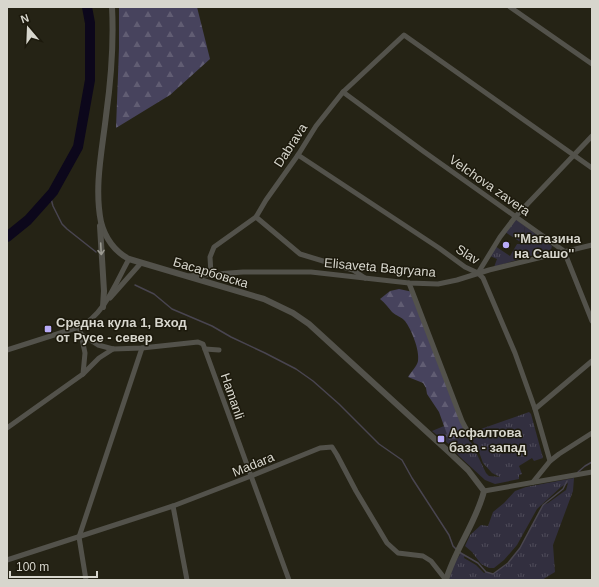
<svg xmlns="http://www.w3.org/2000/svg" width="599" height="587" viewBox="0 0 599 587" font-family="Arial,sans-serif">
<defs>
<pattern id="grass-tufts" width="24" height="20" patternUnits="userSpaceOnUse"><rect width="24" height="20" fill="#322f3f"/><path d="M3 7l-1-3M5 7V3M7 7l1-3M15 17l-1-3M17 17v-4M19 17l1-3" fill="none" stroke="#4f4c5a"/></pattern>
<pattern id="forest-firs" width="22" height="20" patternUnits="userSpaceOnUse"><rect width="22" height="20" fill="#47435d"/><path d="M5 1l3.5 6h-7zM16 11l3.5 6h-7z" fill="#615d73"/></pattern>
</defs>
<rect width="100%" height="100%" fill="#252315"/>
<g fill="url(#grass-tufts)">
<polygon points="515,219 525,226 524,238 522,243 505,232"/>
<polygon points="495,246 510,256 510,262 494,267 497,259 490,256"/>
<polygon points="529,412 531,414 543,458 534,461 532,458 519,466 522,474 519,475 519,479 495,484 485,480 459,456 456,452 458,450 452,444 450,445 432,431 444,426 450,440 462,438 464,434 472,444 486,473 489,476 500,477 492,473 483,463 479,452 465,427 478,430"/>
<polygon points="574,478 573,491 553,545 555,572 542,580 449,580 452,567 461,553 465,555 464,558 476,565 484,573 486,572 493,574 508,563 520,548 543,505 548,503 566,490 568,483 561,487 537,509 517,545 504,560 494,568 489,568 481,564 472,552 465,546 470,535 481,525 488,526 493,512 504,503 515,491 526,487"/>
</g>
<g fill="url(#forest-firs)">
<polygon points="119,7 197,7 210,59 170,95 116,128 119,48"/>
<path d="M399,289L413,292L463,425L464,434L462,438L449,440L439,412L427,394L426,388L423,383L408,377C411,372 417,366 418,361C420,350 411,329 405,321C402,317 396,316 392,312C388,307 385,303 380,299L390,291Z"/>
</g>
<polygon fill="#322f3f" points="525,226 552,246 551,250 510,262 510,256 517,244 521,244 524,238"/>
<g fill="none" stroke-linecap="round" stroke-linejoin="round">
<g stroke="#494550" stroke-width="1.5">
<polyline points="50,195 53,206 62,224 67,229 96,252"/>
<polyline points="135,285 154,294 172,309 212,326 231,337 265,353 296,369 313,381 339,404 379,444 402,460 412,478 449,535 453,546 456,549"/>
<polyline points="578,472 585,466 592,462"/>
<polyline points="459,552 478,563 486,572 493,574 508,563 520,548 543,505 563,489 567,481"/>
</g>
<polyline stroke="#0c071b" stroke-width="10" points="7,237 28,220 53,192 78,147 90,80 90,23 87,7"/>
<g stroke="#53524b" stroke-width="5">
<polyline points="510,7 592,64"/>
<polyline points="343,92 423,151 564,251 592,321"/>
<polyline points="298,155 439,248 465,267 478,273 483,278 515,353 535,409 550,461"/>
<polyline points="256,217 300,254 353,270 365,278"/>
<polyline points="478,273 500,237 516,216 592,136"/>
<polyline points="211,274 210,257 214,247 256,217 266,200 298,155 316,126 343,92 404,35 592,168"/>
<polyline points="189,276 243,272 311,272 409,283 438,284 457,280 489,270 592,245"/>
<polyline points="409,283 462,421 471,438"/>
<polyline points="110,298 141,263"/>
<polyline points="79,327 81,334 98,345 113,349 142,348 198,342 203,344 289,580"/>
<polyline points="205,349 219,350"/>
<path d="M7,350L79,327C104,316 116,282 129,259"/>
<polyline points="83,374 99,358 113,349"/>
<polyline points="535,409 592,361"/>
<polyline points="7,428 83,374 85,353 81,334"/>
<polyline points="533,482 550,461 559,454 592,433"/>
<polyline points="484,491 592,472"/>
<polyline points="173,506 187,580"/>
<polyline points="7,560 173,506 251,476 320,448 332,447 337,455 356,491 387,543 398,553 423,556 431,561 446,580"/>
<polyline points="86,580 79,537 142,348"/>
</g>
<g stroke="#53524b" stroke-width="6">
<path d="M112,7C114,44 111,80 106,116C102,151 94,187 101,222C105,238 115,252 129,259L264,299L293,313L309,324L450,453L468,470L484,491C476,523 455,549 446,580"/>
<polyline points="100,226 104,291 103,307"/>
</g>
</g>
<defs><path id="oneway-shaft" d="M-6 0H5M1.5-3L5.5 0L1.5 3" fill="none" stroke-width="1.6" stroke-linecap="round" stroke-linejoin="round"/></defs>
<use stroke="#9c9b92" href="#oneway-shaft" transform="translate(101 249) rotate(87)"/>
<g fill="#b8abf7" stroke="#1c190c" stroke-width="1.5">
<circle cx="506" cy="245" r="4"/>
<rect x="44" y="325" width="8" height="8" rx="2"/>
<rect x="437" y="435" width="8" height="8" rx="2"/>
</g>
<g text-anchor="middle" stroke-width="3" stroke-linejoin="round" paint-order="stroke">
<g font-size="13" fill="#d7d6cd" stroke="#1c190c">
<text transform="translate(290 145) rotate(-57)" y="5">Dabrava</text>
<text transform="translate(490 185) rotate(35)" y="5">Velchova zavera</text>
<text transform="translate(468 254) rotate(32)" y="5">Slav</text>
<text transform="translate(380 267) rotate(5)" y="5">Elisaveta Bagryana</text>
<text transform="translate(211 272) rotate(17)" y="5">Басарбовска</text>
<text transform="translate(233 396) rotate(71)" y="5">Hamanli</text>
<text transform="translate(253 464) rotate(-22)" y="5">Madara</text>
</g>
<g font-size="13" font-weight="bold" fill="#d7d6cd" stroke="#1c190c" text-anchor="start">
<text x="514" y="243">''Магазина<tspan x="514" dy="15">на Сашо''</tspan></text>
<text x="56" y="327">Средна кула 1, Вход<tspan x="56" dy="15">от Русе - север</tspan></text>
<text x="449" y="437">Асфалтова<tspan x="449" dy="15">база - запад</tspan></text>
</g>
</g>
<rect width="599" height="587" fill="none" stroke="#d7d6cd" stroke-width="16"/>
<g transform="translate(28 28) rotate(341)" stroke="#1c190c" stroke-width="3" paint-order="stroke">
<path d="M0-3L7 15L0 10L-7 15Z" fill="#d7d6cd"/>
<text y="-6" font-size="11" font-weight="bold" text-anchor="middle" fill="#d7d6cd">N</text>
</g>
<path d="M10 571v6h87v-6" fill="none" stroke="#d7d6cd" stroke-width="2"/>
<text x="16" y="571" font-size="12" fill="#d7d6cd" stroke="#1c190c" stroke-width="3" paint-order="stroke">100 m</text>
</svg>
